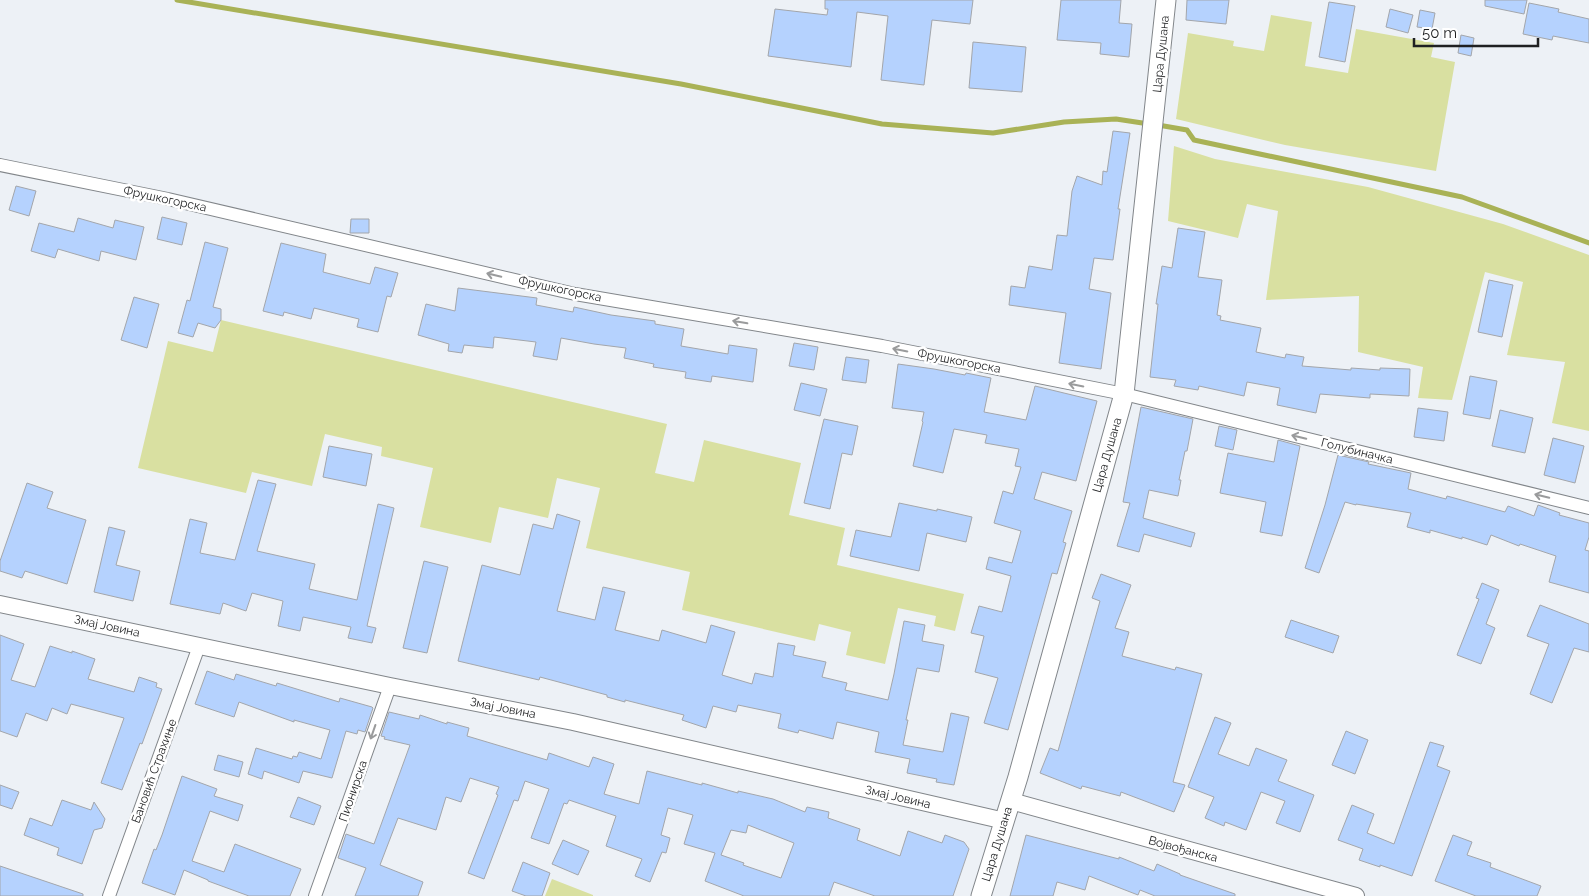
<svg xmlns="http://www.w3.org/2000/svg" width="1589" height="896" viewBox="0 0 1589 896" font-family="Raleway,sans-serif">
<rect width="100%" height="100%" fill="#edf1f6"/>
<g fill="#d9e0a1">
<polygon points="1271,15 1312,22 1305,66 1348,73 1356,29 1434,43 1431,57 1455,62 1436,171 1285,145 1176,119 1188,33 1234,41 1233,46 1264,51"/>
<polygon points="1174,146 1215,159 1368,187 1503,224 1589,255 1589,431 1552,423 1565,362 1507,355 1523,282 1485,272 1452,400 1418,398 1423,367 1358,352 1359,296 1266,300 1278,211 1247,204 1238,238 1168,221"/>
<polygon points="221,320 667,424 655,473 694,482 704,440 801,463 789,515 845,528 837,565 964,594 955,631 934,626 936,616 898,608 885,664 846,655 851,632 819,624 815,641 682,610 690,572 586,548 600,488 557,478 548,518 499,507 491,543 420,527 433,468 381,456 382,447 325,434 312,486 252,472 246,493 138,468 168,341 213,352"/>
<polygon points="552,879 593,895 593,896 545,896"/>
</g>
<g fill="none" stroke-linecap="round" stroke-linejoin="round">
<g stroke="#a9b256" stroke-width="5">
<polyline points="177,0 681,84 882,124 993,133 1064,122 1116,119 1149,124"/>
<polyline points="1158,125 1187,130 1194,140 1462,197 1589,243"/>
</g>
</g>
<g fill="#b5d2fe" stroke="#a3a6ab" fill-rule="evenodd">
<polygon points="825,0 973,0 970,24 932,20 924,85 881,80 888,16 857,12 851,67 768,56 775,9 827,15 828,9 825,9"/>
<polygon points="1061,0 1121,0 1119,23 1132,24 1129,57 1100,54 1101,43 1057,40"/>
<polygon points="1187,0 1229,0 1226,24 1186,20"/>
<polygon points="1485,0 1527,0 1524,14 1485,6"/>
<polygon points="1329,2 1355,6 1345,62 1319,57"/>
<polygon points="1529,3 1559,9 1558,12 1589,19 1589,43 1553,36 1552,40 1523,34"/>
<polygon points="1390,9 1413,15 1408,33 1386,27"/>
<polygon points="1420,10 1435,13 1432,29 1417,27"/>
<polygon points="1461,35 1474,38 1471,56 1458,53"/>
<polygon points="973,42 1026,47 1022,92 969,88"/>
<polygon points="1113,131 1130,133 1118,209 1120,209 1113,260 1094,258 1089,289 1111,293 1101,369 1059,363 1066,313 1009,305 1011,286 1025,288 1029,266 1052,270 1057,235 1067,236 1072,191 1077,176 1102,185 1103,171 1107,172"/>
<polygon points="16,186 36,191 29,216 9,210"/>
<polygon points="162,217 187,223 182,245 157,239"/>
<polygon points="78,218 113,228 115,220 144,227 136,260 101,251 99,261 58,249 55,258 31,251 39,223 74,232"/>
<polygon points="351,219 369,219 369,233 350,233"/>
<polygon points="1178,228 1205,232 1198,277 1222,280 1217,315 1221,316 1220,320 1261,328 1256,352 1285,358 1286,354 1304,357 1302,366 1351,370 1351,368 1380,370 1380,368 1410,369 1409,396 1370,394 1370,398 1320,394 1316,413 1277,405 1280,388 1247,382 1244,396 1199,386 1198,390 1174,386 1176,380 1150,377 1158,304 1156,304 1162,266 1172,268"/>
<polygon points="205,242 228,248 213,307 221,309 221,320 215,328 198,323 193,337 178,333 187,300 190,301"/>
<polygon points="281,243 326,254 323,272 370,284 375,267 398,273 391,297 387,296 378,332 357,327 359,319 314,308 311,319 284,312 283,316 263,311"/>
<polygon points="1489,280 1513,285 1502,337 1478,332"/>
<polygon points="458,288 537,298 536,305 573,312 574,307 611,315 655,321 655,324 684,329 681,346 728,354 729,345 757,349 753,382 712,376 711,382 685,378 686,372 653,367 654,364 624,358 626,348 594,344 561,338 557,360 533,356 536,342 494,337 493,348 464,345 462,353 448,351 449,344 418,335 426,304 455,311"/>
<polygon points="134,297 159,304 147,348 121,340"/>
<polygon points="794,343 818,347 814,370 789,366"/>
<polygon points="846,357 869,360 866,383 842,380"/>
<polygon points="898,364 934,369 965,375 966,373 991,378 984,412 1026,420 1035,386 1097,401 1076,481 1042,472 1034,499 1072,511 1063,542 1066,543 1057,574 1052,573 1008,730 984,723 998,678 975,672 984,636 971,633 979,606 1002,612 1011,576 986,569 989,557 1012,563 1021,531 994,523 1003,491 1013,494 1021,467 1015,466 1019,449 985,443 987,435 954,429 943,473 913,466 923,422 922,421 924,412 892,408"/>
<polygon points="1470,376 1497,381 1490,419 1463,414"/>
<polygon points="801,383 827,389 820,416 794,410"/>
<polygon points="1141,407 1193,419 1187,451 1185,451 1179,480 1181,480 1178,496 1149,490 1143,518 1195,533 1191,547 1144,534 1139,552 1117,546 1130,503 1123,502"/>
<polygon points="1418,408 1448,412 1444,441 1414,437"/>
<polygon points="1500,410 1533,418 1525,453 1492,446"/>
<polygon points="824,419 858,426 852,455 842,453 830,509 804,503"/>
<polygon points="1219,426 1237,430 1233,450 1215,446"/>
<polygon points="1553,438 1584,446 1575,483 1544,475"/>
<polygon points="1278,440 1300,446 1282,536 1260,532 1266,502 1220,493 1228,453 1274,462"/>
<polygon points="329,446 372,454 366,486 323,477"/>
<polygon points="1338,455 1369,462 1368,464 1411,473 1408,489 1446,499 1447,496 1505,512 1508,506 1534,516 1538,505 1560,513 1559,515 1589,523 1589,537 1585,550 1589,551 1589,593 1549,582 1556,556 1520,544 1519,546 1491,535 1487,545 1462,537 1462,539 1430,530 1430,533 1407,527 1411,513 1356,504 1356,505 1345,502 1319,573 1305,568 1325,505"/>
<polygon points="258,480 276,484 257,551 315,564 309,589 357,600 378,504 394,508 367,626 376,628 372,643 348,638 351,627 303,617 300,631 278,626 283,601 252,593 246,611 223,603 220,614 170,604 190,519 207,523 200,553 235,560"/>
<polygon points="27,483 53,492 47,508 86,520 67,584 25,571 22,578 0,571 0,561"/>
<polygon points="899,503 937,511 937,509 972,517 966,542 927,533 919,571 850,556 856,530 891,537"/>
<polygon points="557,514 580,521 557,611 595,620 603,587 625,592 615,630 659,641 662,630 706,643 711,625 735,632 722,675 752,684 755,673 773,677 778,643 795,646 793,655 826,662 822,677 847,683 845,690 888,700 894,674 904,621 925,625 922,641 944,645 939,672 917,668 906,720 908,720 903,745 943,752 951,713 969,717 954,785 936,782 937,779 907,773 910,759 875,752 879,732 837,722 833,739 799,730 798,733 778,728 781,714 738,705 736,712 713,706 706,728 682,720 684,715 625,700 625,702 607,697 607,695 540,677 539,680 458,661 482,565 520,575 533,524 553,529"/>
<polygon points="109,527 125,531 116,565 140,571 133,601 94,592"/>
<polygon points="424,561 448,567 427,653 403,648"/>
<polygon points="1101,574 1131,585 1115,628 1129,632 1122,656 1175,670 1176,667 1202,674 1173,782 1185,785 1174,812 1121,792 1120,796 1082,786 1081,789 1040,773 1050,748 1058,751 1100,601 1092,598"/>
<polygon points="1482,583 1499,590 1486,624 1495,628 1481,664 1457,655 1479,599 1476,598"/>
<polygon points="1540,605 1589,624 1589,652 1574,648 1552,703 1530,694 1549,644 1527,636"/>
<polygon points="1291,620 1339,636 1333,653 1285,637"/>
<polygon points="0,635 24,644 11,680 35,687 50,646 72,653 72,651 95,659 88,679 134,692 139,677 157,683 156,687 162,689 142,744 140,743 122,790 101,783 124,718 71,704 67,714 52,708 47,721 26,713 17,737 0,731"/>
<polygon points="207,671 234,680 236,674 276,686 277,683 339,702 340,698 372,707 373,708 365,732 358,730 357,734 346,731 332,778 303,771 299,783 264,771 262,779 248,774 256,748 292,759 293,756 297,757 299,752 321,759 330,730 294,720 294,722 239,702 234,717 195,704"/>
<path d="M389,712L419,719L420,715L447,724V722L469,728L467,736L547,760L549,753L589,767L593,757L614,764L604,794L639,804L647,771L702,785V783L738,793V791L773,799L805,812L807,807L829,812L828,818L860,829L857,840L900,856L908,831L942,843L945,835L964,842L969,849L953,896H875L834,882L829,896H744L705,881L715,853L684,844L693,815L668,808L661,835L670,838L666,853L662,852L650,882L635,876L642,859L606,846L616,816L569,800L567,804L564,803L549,844L531,838L549,789L525,781L518,801L514,800L484,879L468,873L498,795L496,794L499,787L470,778L461,802L446,797L436,830L398,818L380,865L423,882L418,896H355L366,868L338,858L346,834L374,844L410,745L384,739L385,737L381,736ZM748,825L794,843L781,878L743,865L744,863L721,855L731,830L746,833Z"/>
<polygon points="1215,717 1231,723 1218,754 1249,766 1256,748 1287,760 1278,781 1314,795 1300,832 1276,823 1285,801 1261,792 1246,830 1225,822 1224,826 1205,818 1214,797 1188,787"/>
<polygon points="1346,731 1368,740 1355,774 1332,765"/>
<polygon points="1430,742 1444,746 1437,766 1450,771 1412,876 1380,865 1380,867 1359,860 1363,849 1338,840 1352,805 1374,814 1367,833 1394,844"/>
<polygon points="218,755 243,762 239,777 214,770"/>
<polygon points="182,776 217,789 214,796 243,805 238,821 210,811 192,861 224,872 235,844 301,869 290,896 249,896 208,881 208,880 184,870 175,895 142,883 154,849 156,850 162,835"/>
<polygon points="0,785 19,792 12,809 0,805"/>
<polygon points="298,797 321,806 314,825 290,817"/>
<polygon points="62,800 91,810 94,802 105,819 102,828 94,830 82,864 57,855 59,848 24,835 30,818 52,826"/>
<polygon points="1026,835 1119,859 1119,857 1154,871 1157,864 1180,874 1180,875 1235,894 1235,896 1155,896 1140,890 1138,895 1089,876 1085,890 1057,882 1053,896 1010,896"/>
<polygon points="1453,835 1472,842 1467,855 1491,863 1490,867 1541,886 1537,896 1476,896 1435,881"/>
<polygon points="563,840 589,851 578,875 552,864"/>
<polygon points="523,862 550,873 542,896 526,896 512,891"/>
<polygon points="0,866 83,894 83,896 0,896"/>
</g>
<g fill="none" stroke-linecap="round" stroke-linejoin="round">
<defs>
<g id="minor">
<polyline points="0,165 168,199 575,294 882,346 1124,394 1589,508"/>
<polyline points="109,896 199,646"/>
<polyline points="315,896 390,686"/>
</g>
<g id="tertiary">
<polyline points="0,604 390,686 573,722 1005,821"/>
<polyline points="1011,801 1356,896"/>
</g>
<polyline id="secondary" points="981,896 1018,777 1124,394 1166,0"/>
</defs>
<use href="#minor" stroke="#82868a" stroke-width="14"/>
<use href="#tertiary" stroke="#82868a" stroke-width="18"/>
<use href="#secondary" stroke="#82868a" stroke-width="21"/>
<use href="#minor" stroke="#fff" stroke-width="12"/>
<use href="#tertiary" stroke="#fff" stroke-width="16"/>
<use href="#secondary" stroke="#fff" stroke-width="19"/>
</g>
<defs><path id="oneway-shaft" d="M-6 0H5M1.5-3L5.5 0L1.5 3" fill="none" stroke-width="1.6" stroke-linecap="round" stroke-linejoin="round" transform="scale(1.25)"/></defs>
<g stroke="#9a9b9c">
<use href="#oneway-shaft" transform="translate(494 275) rotate(-167)"/>
<use href="#oneway-shaft" transform="translate(740 322) rotate(-170)"/>
<use href="#oneway-shaft" transform="translate(900 350) rotate(-169)"/>
<use href="#oneway-shaft" transform="translate(1076 385) rotate(-169)"/>
<use href="#oneway-shaft" transform="translate(1299 437) rotate(-166)"/>
<use href="#oneway-shaft" transform="translate(1542 496) rotate(-166)"/>
<use href="#oneway-shaft" transform="translate(373 732) rotate(109)"/>
</g>
<g text-anchor="middle" stroke-width="5" stroke-linejoin="round" paint-order="stroke">
<g font-size="12" fill="#1f2022" stroke="#fff">
<text transform="translate(1161 54) rotate(-84)" y="4">Цара Душана</text>
<text transform="translate(165 199) rotate(12)" y="4">Фрушкогорска</text>
<text transform="translate(560 289) rotate(12)" y="4">Фрушкогорска</text>
<text transform="translate(959 361) rotate(11)" y="4">Фрушкогорска</text>
<text transform="translate(1357 451) rotate(14)" y="4">Голубиначка</text>
<text transform="translate(1107 455) rotate(-74)" y="4">Цара Душана</text>
<text transform="translate(107 626) rotate(12)" y="4">Змај Јовина</text>
<text transform="translate(503 708) rotate(11)" y="4">Змај Јовина</text>
<text transform="translate(154 771) rotate(-70)" y="4">Бановић Страхиње</text>
<text transform="translate(353 791) rotate(-71)" y="4">Пионирска</text>
<text transform="translate(898 797) rotate(13)" y="4">Змај Јовина</text>
<text transform="translate(997 844) rotate(-73)" y="4">Цара Душана</text>
<text transform="translate(1183 849) rotate(15)" y="4">Војвођанска</text>
</g>
</g>
<path d="M1414 38v8h124v-8" fill="none" stroke="#1f2022" stroke-width="2.5"/>
<text x="1422" y="38" font-size="15" fill="#1f2022" stroke="#ffffff" stroke-width="4" paint-order="stroke">50 m</text>
</svg>
